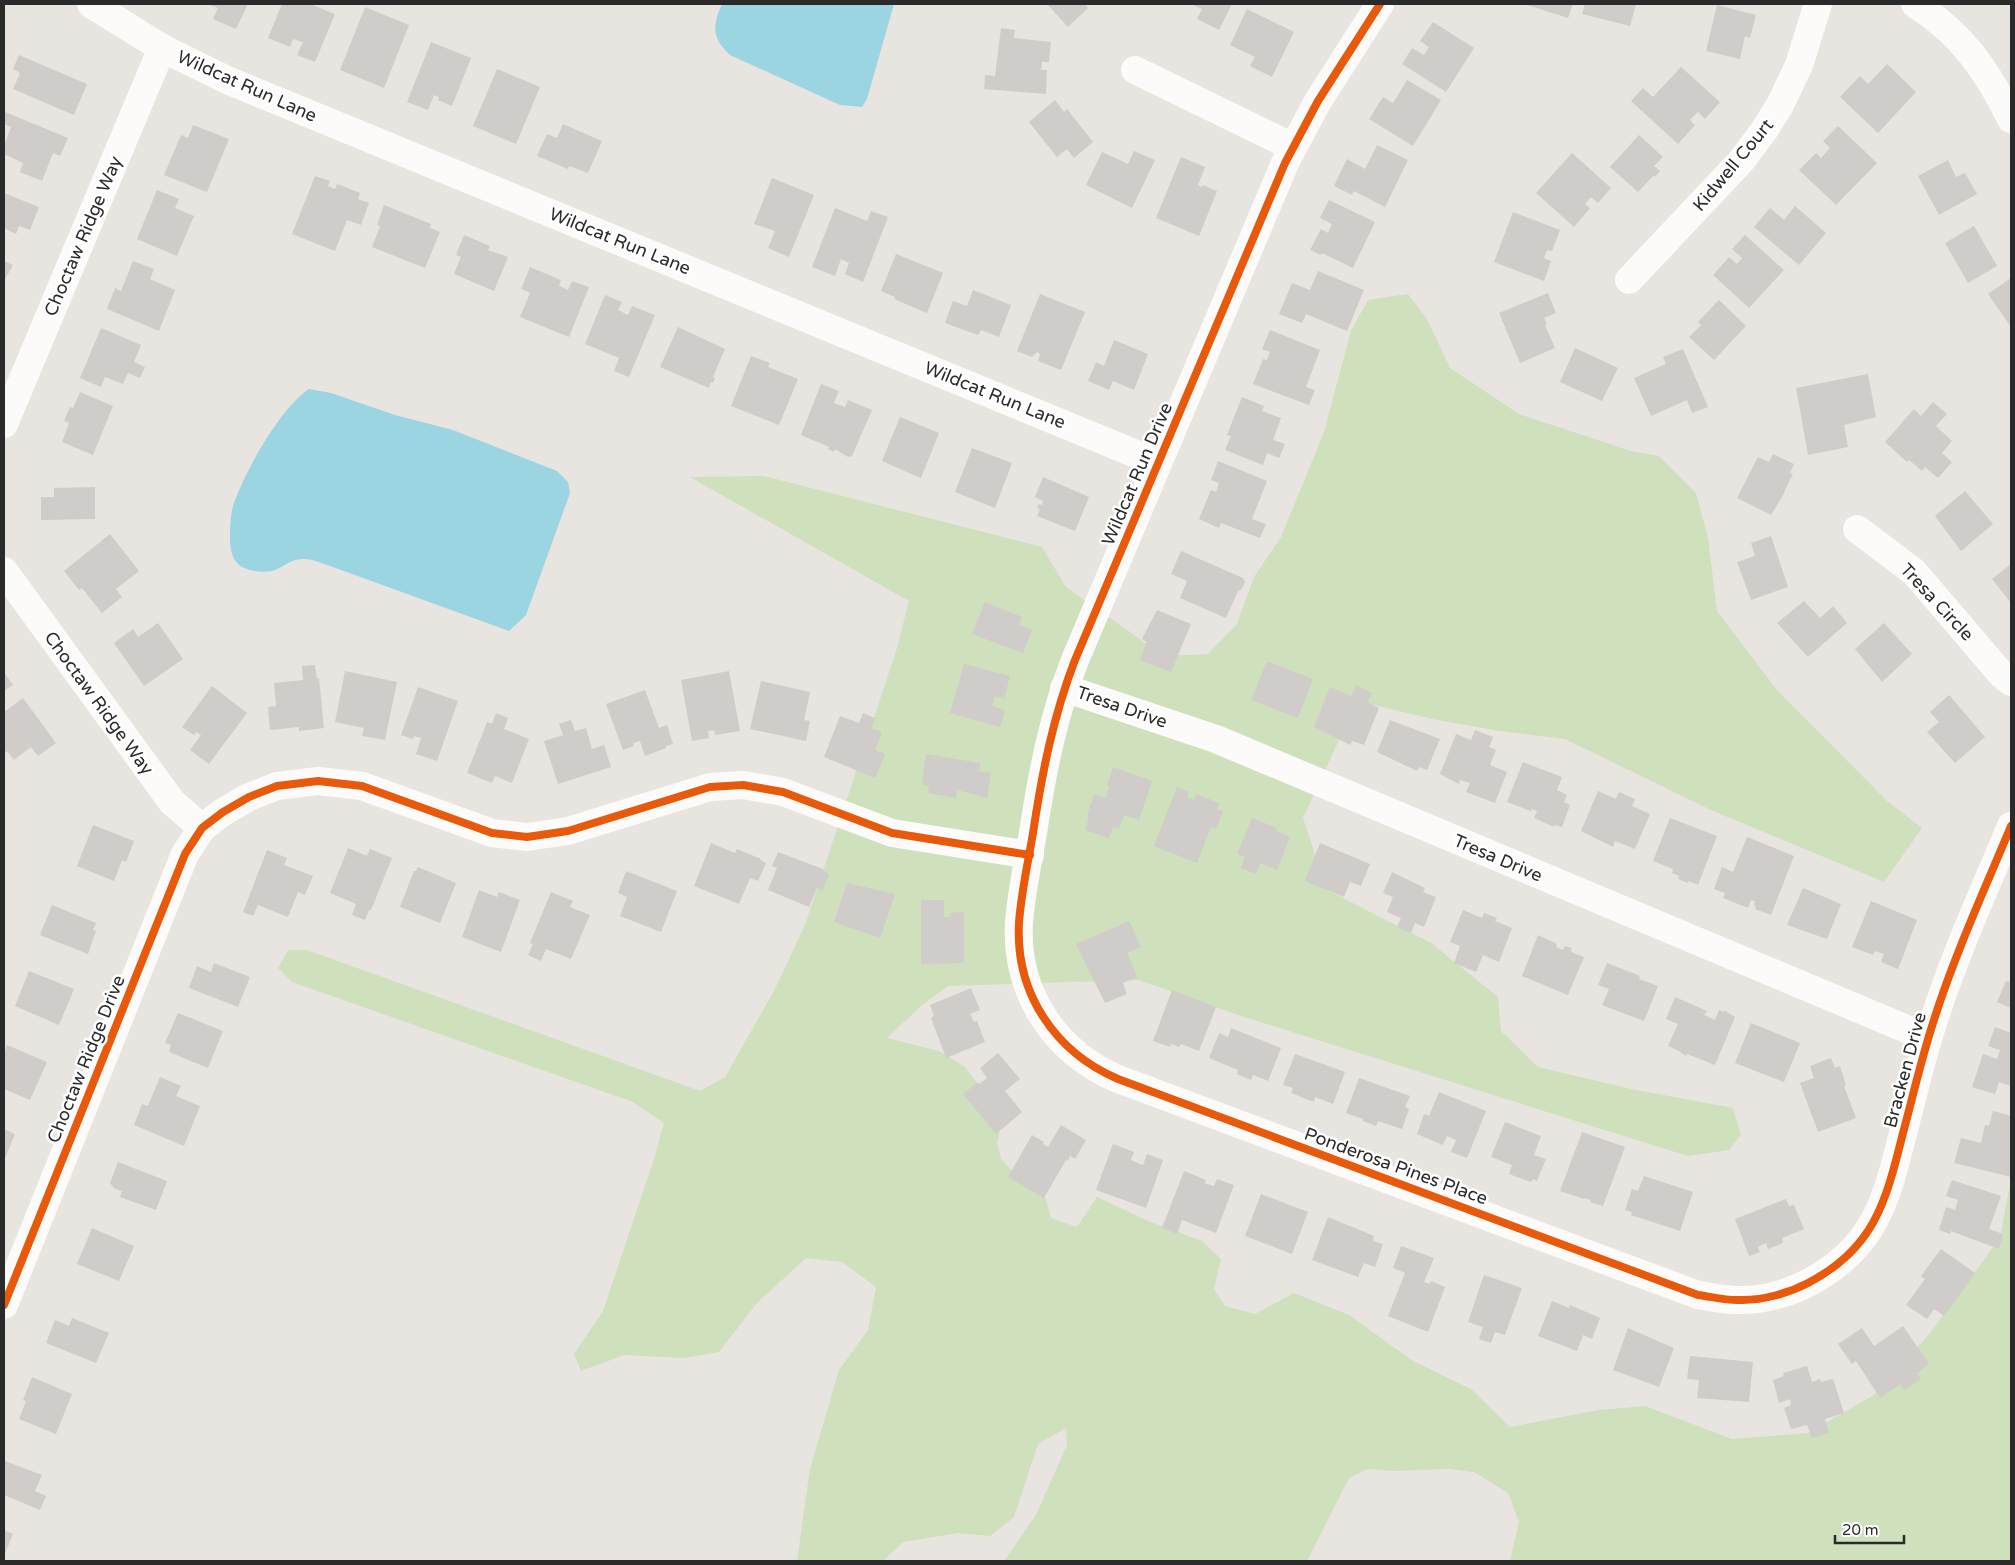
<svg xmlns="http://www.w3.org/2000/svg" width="2015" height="1565" viewBox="0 0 2015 1565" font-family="'Varela Round',sans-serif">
<rect width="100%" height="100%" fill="#e8e4e0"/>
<polygon fill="#cee0bc" points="1408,294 1427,319 1450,368 1519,414 1631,451 1659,456 1696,493 1708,538 1717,611 1777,690 1887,801 1922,828 1884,882 1713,811 1565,739 1500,731 1432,719 1357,701 1303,818 1327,890 1431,943 1498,997 1501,1031 1538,1067 1631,1089 1733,1108 1741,1135 1729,1150 1688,1156 1241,1016 1139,980 948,986 922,1005 887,1038 939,1051 965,1067 991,1102 1001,1125 997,1143 1001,1159 1027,1185 1046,1199 1051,1218 1077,1227 1097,1197 1148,1221 1202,1241 1221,1259 1214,1289 1225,1306 1255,1314 1294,1293 1349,1315 1413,1361 1471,1389 1510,1427 1599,1410 1645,1406 1732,1439 1808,1433 1874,1395 1931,1332 2000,1238 2011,1179 2011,1561 1510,1561 1519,1522 1508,1493 1474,1472 1449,1469 1393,1471 1367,1469 1349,1478 1307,1561 1004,1561 1036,1515 1067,1445 1066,1428 1038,1444 1014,1517 990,1536 958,1533 903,1542 883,1561 797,1561 810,1469 839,1370 868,1330 876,1287 842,1262 806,1258 757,1303 719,1352 684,1358 624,1355 581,1371 574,1354 603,1311 654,1159 664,1123 633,1102 292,982 278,968 288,950 307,950 700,1091 725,1077 774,991 805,925 897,648 909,601 690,477 764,476 1042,547 1066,587 1164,656 1208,654 1237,624 1254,577 1281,537 1324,432 1351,331 1368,300"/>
<g fill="#9bd5e2">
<path d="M722,4H894L867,99L862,107L840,105L730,55C712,38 712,26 722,4Z"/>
<path d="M309,389L331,393L395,415L453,430L557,471L568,482L570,493L526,615L509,631L333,567C324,564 313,559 304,559C291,558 283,568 272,571C263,573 250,571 242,567C232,561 231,551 230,541C230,530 230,517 233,506C244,473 280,408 309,389Z"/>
</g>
<g fill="#cfccca">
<polygon points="207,4 248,4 236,29 213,19 218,8"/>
<polygon points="282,4 310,4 335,14 315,62 297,55 303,42 293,39 290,47 268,38"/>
<polygon points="1047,4 1085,4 1088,8 1068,27"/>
<polygon points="1191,4 1232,4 1219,30 1197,19 1202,9"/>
<polygon points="1524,4 1573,4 1568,18"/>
<polygon points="1585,4 1636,4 1630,26 1582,14"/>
<polygon points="1717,5 1756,15 1750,38 1745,36 1740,59 1706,51"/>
<polygon points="365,7 409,25 384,88 340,70"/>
<polygon points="1247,9 1294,32 1272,77 1250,66 1255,57 1230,45"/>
<polygon points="1433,22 1474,48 1446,92 1402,64 1412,48 1424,55 1429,47 1420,41"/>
<polygon points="1001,28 1015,30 1014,38 1051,42 1049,62 1042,62 1041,70 1047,70 1046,94 984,89 985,75 995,76"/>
<polygon points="431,42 471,58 452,106 438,100 439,97 434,95 428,110 407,102"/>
<polygon points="19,55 87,84 74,115 13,89 20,73 13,69"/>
<polygon points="1887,64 1916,92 1878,133 1840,97 1860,76 1868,84"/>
<polygon points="1681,67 1720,102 1705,119 1698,112 1690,120 1695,125 1678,144 1631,101 1643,88 1653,97"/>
<polygon points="497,69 540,87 516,144 473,126"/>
<polygon points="1407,80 1441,100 1413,146 1369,119 1383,97 1393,103"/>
<polygon points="1055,100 1064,112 1067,109 1093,142 1074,158 1067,149 1057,157 1029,122"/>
<polygon points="5,112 68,138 60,156 53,153 42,181 20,172 23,163 4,154 4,146 11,127 4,124"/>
<polygon points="563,124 602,141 588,173 569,166 568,169 537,156 547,134 557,138"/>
<polygon points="193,125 229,139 207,192 164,175 181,135 188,138"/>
<polygon points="1838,126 1877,163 1836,205 1799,170 1816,153 1821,158 1830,148 1823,141"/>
<polygon points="1639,135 1663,157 1654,166 1660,171 1655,177 1654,175 1638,192 1610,167"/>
<polygon points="1377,145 1408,160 1385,207 1354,191 1352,195 1334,186 1347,159 1365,169"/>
<polygon points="1134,151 1155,160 1132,208 1086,185 1102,152 1128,164"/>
<polygon points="1572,153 1611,188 1598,203 1591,197 1585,204 1590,208 1574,227 1536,193"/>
<polygon points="1181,157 1205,167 1198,185 1202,187 1203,185 1217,191 1199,236 1156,218"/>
<polygon points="1948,160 1956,177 1965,173 1977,194 1939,215 1918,176"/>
<polygon points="315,176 330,181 328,186 335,189 337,184 360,193 358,199 369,203 361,225 347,220 335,251 292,234"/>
<polygon points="772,178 814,195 789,257 768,248 775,231 754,224"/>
<polygon points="157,190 179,199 175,208 194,216 177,256 137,239"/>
<polygon points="4,193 39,207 30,230 19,226 16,234 4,228"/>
<polygon points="1329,200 1375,222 1353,268 1322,253 1321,255 1310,250 1321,229 1328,233 1332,224 1320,218"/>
<polygon points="384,205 431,224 430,228 440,232 425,268 372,247 380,226 377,225"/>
<polygon points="1795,206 1826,233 1799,265 1754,227 1770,208 1784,220"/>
<polygon points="835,208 867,221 871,211 888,217 863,282 845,274 849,263 841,259 835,276 812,267"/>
<polygon points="1513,212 1560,230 1552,251 1547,250 1544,258 1551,261 1544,281 1494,262"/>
<polygon points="1974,226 1997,266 1968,283 1945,243"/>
<polygon points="464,235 490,246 488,250 508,257 494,291 454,274 461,257 456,255"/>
<polygon points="1745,235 1784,270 1749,308 1713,275 1729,257 1737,264 1742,258 1732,249"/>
<polygon points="896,254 943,273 927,313 894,299 895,297 881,291"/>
<polygon points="4,261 13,265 4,281"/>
<polygon points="133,261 154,269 150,279 175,290 159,331 107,309 115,288 121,291"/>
<polygon points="530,267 561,280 559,286 568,290 572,281 589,287 569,337 520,317 530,293 521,289"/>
<polygon points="1318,271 1364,290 1347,331 1306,314 1302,323 1279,314 1292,283 1310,290"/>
<polygon points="2011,278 2011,327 1988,294"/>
<polygon points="973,290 1011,305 999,337 981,330 978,335 945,323 953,301 967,306"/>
<polygon points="1548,293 1556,313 1544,318 1547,324 1545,325 1555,348 1520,363 1499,313"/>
<polygon points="1040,294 1085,312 1061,370 1038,361 1040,354 1037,352 1032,357 1017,351"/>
<polygon points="605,295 622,302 618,310 628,315 632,306 655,315 629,377 614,371 619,358 585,344"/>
<polygon points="1719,300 1746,326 1714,360 1689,337 1701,325 1698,322"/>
<polygon points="678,327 725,349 713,377 715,378 713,383 711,382 709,388 660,367"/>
<polygon points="101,328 141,345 134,362 145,367 140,378 128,373 123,384 105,377 101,387 80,378"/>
<polygon points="1270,330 1320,350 1306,387 1315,390 1309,405 1253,384 1263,359 1267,360 1270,352 1262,349"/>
<polygon points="1114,340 1148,354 1134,390 1113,381 1109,390 1088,381 1096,362 1104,366"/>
<polygon points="1575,348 1618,368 1602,401 1560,382"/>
<polygon points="1683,349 1708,407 1692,413 1687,400 1651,416 1634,378 1666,364 1663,357"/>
<polygon points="751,356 770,363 768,367 798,379 779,425 731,406"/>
<polygon points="1868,374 1876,417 1844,425 1848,447 1808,455 1796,388"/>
<polygon points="821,384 839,391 834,403 845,407 848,400 872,410 852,456 848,457 835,449 834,452 828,449 829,447 801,435"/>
<polygon points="80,392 113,406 93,455 62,442 69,423 64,421 70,407 73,408"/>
<polygon points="1242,397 1264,406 1262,411 1281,418 1273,440 1285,444 1279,458 1267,453 1263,465 1225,450 1231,436 1227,435"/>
<polygon points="1933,402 1947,414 1936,426 1952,441 1942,453 1952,462 1938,478 1925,467 1922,471 1909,460 1907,462 1885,442 1914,409 1921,416"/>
<polygon points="900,417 939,433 921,478 882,461"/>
<polygon points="972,448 1012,463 995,508 955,492"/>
<polygon points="1773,454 1794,464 1790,473 1793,474 1784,492 1785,492 1771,515 1737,498 1758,457 1769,462"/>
<polygon points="1218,461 1267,481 1252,519 1266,524 1260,538 1221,523 1219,528 1199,519 1211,490 1216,492 1219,483 1211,480"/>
<polygon points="1043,477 1089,497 1075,531 1037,516 1040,509 1037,508 1039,504 1042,505 1043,501 1035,497"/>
<polygon points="95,487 95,519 41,520 41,497 54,497 54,488"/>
<polygon points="1965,491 1993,524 1961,551 1935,516"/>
<polygon points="110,534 139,571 116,589 122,597 102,613 82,588 79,590 64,571"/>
<polygon points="1771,536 1788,587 1751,600 1737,562 1755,556 1751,543"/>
<polygon points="1181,551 1243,578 1245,582 1241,590 1238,591 1226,618 1180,598 1187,581 1171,574"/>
<polygon points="2011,564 2011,603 1992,579"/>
<polygon points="1804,601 1820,618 1833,606 1847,623 1808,657 1777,623"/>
<polygon points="985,602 1022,617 1019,625 1032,630 1023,653 972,634"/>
<polygon points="1157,610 1191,624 1171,672 1140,660 1147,642 1142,639"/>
<polygon points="158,623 183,659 144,686 114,643 133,629 138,637"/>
<polygon points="1884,623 1912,654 1882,682 1855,649"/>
<polygon points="1267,661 1313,679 1298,718 1251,700"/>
<polygon points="964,664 1010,676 1004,699 995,696 992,706 1005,710 1000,727 950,713"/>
<polygon points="315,665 317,679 319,678 324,728 299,731 299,727 270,730 268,707 276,706 274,683 303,680 302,666"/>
<polygon points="345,671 397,682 385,740 362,736 364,728 335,722"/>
<polygon points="729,671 740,731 715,735 714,730 708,731 709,738 692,741 681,680"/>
<polygon points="4,672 13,685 4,691"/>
<polygon points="761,681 810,692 804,720 810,721 806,741 750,729"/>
<polygon points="1356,685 1372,693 1367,702 1379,708 1364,745 1352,741 1350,745 1314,727 1330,687 1351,696"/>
<polygon points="212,686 247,713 209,764 190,750 201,735 196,732 194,735 182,727"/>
<polygon points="418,687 458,701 437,761 416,754 421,738 414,736 413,739 401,735"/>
<polygon points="645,690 659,728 667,725 673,744 666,746 666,748 645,756 640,741 633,743 634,746 623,750 606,704"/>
<polygon points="1949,695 1985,737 1955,763 1927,732 1939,722 1930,712"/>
<polygon points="23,698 56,743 38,756 31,747 14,760 7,751 4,754 4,712"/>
<polygon points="496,713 508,718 504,729 529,739 512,783 495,776 492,783 467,773 487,722 492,724"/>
<polygon points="863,713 875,718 871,728 882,732 875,750 885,754 875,778 824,757 840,716 859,723"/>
<polygon points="571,720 575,731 586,728 592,749 604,745 611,767 558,784 544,741 563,735 559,724"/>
<polygon points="1390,720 1440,739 1427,770 1419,767 1417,771 1377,752"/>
<polygon points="1475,730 1493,737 1489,747 1496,750 1490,765 1507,772 1495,803 1466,792 1470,783 1460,780 1459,784 1440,774 1456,734 1471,740"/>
<polygon points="926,754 980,763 979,771 991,773 987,798 957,790 956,798 928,793 929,786 922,785"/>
<polygon points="1523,762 1562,777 1557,790 1567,795 1564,802 1570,805 1562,827 1555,825 1554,827 1534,818 1537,811 1532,809 1531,811 1507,802"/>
<polygon points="1113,767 1152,781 1139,820 1124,815 1119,829 1113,827 1109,838 1085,830 1089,817 1087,816 1094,794 1106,798 1109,786 1107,786"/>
<polygon points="1177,787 1189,792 1187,798 1194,800 1196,794 1219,803 1217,809 1223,811 1216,829 1211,827 1197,863 1154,846"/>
<polygon points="1598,791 1616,799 1619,792 1635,799 1632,806 1650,814 1635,849 1615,841 1613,847 1581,831"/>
<polygon points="1252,818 1277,828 1276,831 1290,837 1277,870 1260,863 1256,874 1241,868 1245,857 1237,854"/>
<polygon points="1670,818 1717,836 1698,885 1688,881 1688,883 1678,879 1679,876 1672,873 1673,869 1653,861"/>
<polygon points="93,825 134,841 126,862 122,860 114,881 77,866"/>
<polygon points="1747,837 1794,856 1771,915 1755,909 1756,906 1754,905 1755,901 1751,900 1748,908 1723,898 1725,893 1714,889 1722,867 1733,872"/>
<polygon points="711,843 735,853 737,849 761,859 760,860 766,863 758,881 750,878 739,904 694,886"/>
<polygon points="1320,843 1370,864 1361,886 1350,882 1344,897 1305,881"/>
<polygon points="348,848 367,856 370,849 392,858 371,910 369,910 365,920 352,915 356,904 330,893"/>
<polygon points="267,850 287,858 284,865 313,876 305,895 298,892 288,917 258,905 253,916 243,912"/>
<polygon points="778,852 823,869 823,871 829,874 822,891 817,888 809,907 768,890 777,868 772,866"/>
<polygon points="418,867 456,883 440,923 400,907 414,871 416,871"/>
<polygon points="626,871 677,891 661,932 620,916 627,897 618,893"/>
<polygon points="1392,872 1425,888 1423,892 1436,897 1424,927 1415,923 1411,933 1397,927 1401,918 1387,912 1393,897 1383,893"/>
<polygon points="847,883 895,894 880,938 834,922"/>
<polygon points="1803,888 1841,904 1827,939 1787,925"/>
<polygon points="479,890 497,897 499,892 520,900 501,952 462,937"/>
<polygon points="551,892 573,901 570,907 590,915 571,959 546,949 541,961 528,955 533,944 530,943"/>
<polygon points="921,900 944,900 944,917 951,917 950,913 964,912 964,963 921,964"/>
<polygon points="1871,901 1917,920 1898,969 1881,962 1884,954 1875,951 1873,955 1852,947"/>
<polygon points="52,905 96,923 93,930 96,931 88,954 40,935"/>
<polygon points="1463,910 1482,918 1484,913 1497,918 1495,921 1512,928 1499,962 1483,955 1476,972 1454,963 1460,946 1450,942"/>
<polygon points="1129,921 1141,947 1127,953 1137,977 1123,983 1127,994 1105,1003 1076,944"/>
<polygon points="1538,935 1557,944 1556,947 1563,950 1565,946 1572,948 1571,952 1584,957 1568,995 1522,976"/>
<polygon points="214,963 250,977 238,1007 189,988 197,966 211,972"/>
<polygon points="1607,963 1640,976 1639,979 1658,986 1644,1021 1602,1005 1609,989 1598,985"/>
<polygon points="29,971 74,989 59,1025 15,1006"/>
<polygon points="2011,979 2011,1008 1997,1002 2006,981 2010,982"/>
<polygon points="971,988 980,1010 970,1014 974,1022 977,1021 985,1042 946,1058 931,1018 934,1016 930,1005"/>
<polygon points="1172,990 1216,1007 1199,1051 1181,1044 1179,1047 1171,1044 1170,1047 1153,1041"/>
<polygon points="1675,997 1707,1011 1704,1015 1715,1020 1719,1010 1724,1012 1724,1010 1735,1017 1715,1065 1687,1054 1686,1056 1681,1053 1681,1052 1668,1046 1678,1024 1666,1019"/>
<polygon points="178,1013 223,1031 208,1068 169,1052 171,1045 165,1043"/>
<polygon points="1751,1023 1800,1043 1784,1082 1735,1063"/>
<polygon points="1995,1027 2011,1033 2011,1086 1999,1082 1995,1094 1972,1087 1983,1054 1997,1059 2000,1050 1988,1046"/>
<polygon points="1231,1028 1281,1048 1268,1081 1253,1075 1251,1080 1237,1074 1238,1070 1209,1058 1219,1033 1228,1037"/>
<polygon points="7,1045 47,1062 30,1100 4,1089 4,1054"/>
<polygon points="998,1053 1020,1079 1005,1091 1022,1112 996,1134 963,1094 978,1082 979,1084 987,1078 980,1068"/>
<polygon points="1295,1054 1345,1072 1333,1104 1315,1097 1314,1102 1291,1093 1293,1088 1283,1085"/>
<polygon points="1831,1058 1835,1068 1840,1066 1846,1085 1844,1086 1856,1118 1818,1132 1800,1083 1814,1078 1810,1066"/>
<polygon points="160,1077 181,1086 176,1096 200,1106 184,1146 134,1125 142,1104 148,1106"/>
<polygon points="1359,1078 1410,1096 1405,1107 1409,1109 1402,1129 1378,1121 1376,1126 1363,1121 1363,1119 1346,1113"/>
<polygon points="1439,1092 1486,1111 1467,1158 1451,1152 1456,1140 1447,1136 1443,1145 1417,1134 1424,1114 1429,1116"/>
<polygon points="1993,1111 2011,1116 2011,1177 1954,1163 1961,1138 1981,1143 1985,1125 1989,1126"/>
<polygon points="1505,1122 1541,1136 1534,1155 1546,1159 1537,1181 1533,1179 1531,1182 1509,1174 1512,1165 1491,1157"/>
<polygon points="1061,1125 1086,1140 1075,1159 1070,1156 1068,1161 1066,1160 1044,1198 1008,1177 1032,1135 1044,1142 1043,1144 1048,1147"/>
<polygon points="4,1129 15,1134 4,1161"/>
<polygon points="1582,1132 1625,1147 1603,1206 1590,1202 1591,1200 1584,1198 1584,1199 1560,1191"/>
<polygon points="1113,1144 1134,1152 1131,1160 1143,1165 1147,1154 1163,1160 1146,1208 1096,1190"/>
<polygon points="118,1162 167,1181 156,1210 120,1197 122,1191 114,1188 110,1183"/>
<polygon points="1184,1171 1206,1180 1204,1183 1214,1186 1217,1179 1234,1185 1216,1233 1182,1220 1177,1234 1162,1228"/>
<polygon points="1644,1176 1693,1192 1680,1231 1631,1215 1632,1212 1625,1210 1632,1189 1638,1191"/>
<polygon points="1952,1180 2001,1196 1989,1229 2003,1234 1999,1249 1951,1231 1950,1234 1939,1230 1946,1207 1955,1210 1958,1200 1946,1196"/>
<polygon points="1261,1194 1308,1212 1292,1254 1245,1236"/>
<polygon points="1786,1199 1789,1206 1794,1205 1804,1229 1782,1238 1783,1243 1768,1249 1766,1243 1758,1247 1760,1252 1749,1256 1735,1219"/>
<polygon points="1328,1217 1374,1236 1373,1241 1383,1244 1375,1267 1364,1263 1358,1277 1312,1260"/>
<polygon points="92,1228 134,1246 119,1281 77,1264"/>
<polygon points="1401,1246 1434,1258 1424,1282 1430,1284 1431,1281 1445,1287 1428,1332 1388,1316 1405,1273 1393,1268"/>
<polygon points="1941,1249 1975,1273 1944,1316 1934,1309 1927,1319 1906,1305 1925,1279 1921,1276"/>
<polygon points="1484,1275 1522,1288 1505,1335 1495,1332 1491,1343 1479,1339 1483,1327 1468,1322"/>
<polygon points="1552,1301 1569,1308 1570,1305 1600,1318 1592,1339 1583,1335 1577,1351 1538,1336"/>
<polygon points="72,1318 109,1333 96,1363 46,1343 55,1320 69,1326"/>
<polygon points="1903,1326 1929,1364 1917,1373 1921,1379 1904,1390 1900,1384 1880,1398 1856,1361 1852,1364 1838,1344 1862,1328 1874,1346"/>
<polygon points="1628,1328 1674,1348 1659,1387 1613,1370"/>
<polygon points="1690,1356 1753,1362 1749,1402 1697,1398 1699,1380 1687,1379"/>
<polygon points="1807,1366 1812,1382 1820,1379 1821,1382 1833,1379 1844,1413 1825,1419 1829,1433 1812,1438 1807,1425 1791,1429 1784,1408 1791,1405 1790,1399 1779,1403 1773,1380 1784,1376 1783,1373"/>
<polygon points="32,1377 72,1394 56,1434 19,1419 26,1401 23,1400"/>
<polygon points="5,1461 42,1475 35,1491 46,1496 40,1510 4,1495"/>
<polygon points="4,1530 13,1534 4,1556"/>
</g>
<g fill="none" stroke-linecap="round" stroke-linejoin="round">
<g stroke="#fcfbfa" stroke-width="28">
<polyline points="91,4 162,48 227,80 1158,463"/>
<path d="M1380,4L1318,101L1285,163L1075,660C1053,717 1042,773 1033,833C1028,863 1021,893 1019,923C1015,993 1055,1052 1118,1079L1698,1295C1713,1297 1727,1301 1742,1300C1764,1300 1789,1293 1808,1283C1875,1248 1886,1201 1903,1133C1913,1096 1921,1060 1933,1023C1954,956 1984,891 2011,826"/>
<path d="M1915,4C1962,34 1987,70 2011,119"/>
<polyline points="1135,70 1293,147"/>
<polyline points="1629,280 1742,160 1765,129 1780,105 1799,65 1818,4"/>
<polyline points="4,424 162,48"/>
<polyline points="1857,529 1914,572 2002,675 2011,682"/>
<polyline points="4,571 172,802 202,828"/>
<polyline points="1064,688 1216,739 1928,1038"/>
<polyline points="4,1305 185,854 202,828 223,812 249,797 277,786 318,781 362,786 492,833 527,837 568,831 710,787 743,785 783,792 892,833 1030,855"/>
</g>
<defs>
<g id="cycleway">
<path d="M1380,4L1318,101L1285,163L1075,660C1053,717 1042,773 1033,833C1028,863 1021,893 1019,923C1015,993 1055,1052 1118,1079L1698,1295C1713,1297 1727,1301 1742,1300C1764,1300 1789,1293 1808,1283C1875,1248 1886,1201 1903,1133C1913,1096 1921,1060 1933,1023C1954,956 1984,891 2011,826"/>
<polyline points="4,1305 185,854 202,828 223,812 249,797 277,786 318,781 362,786 492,833 527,837 568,831 710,787 743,785 783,792 892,833 1030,855"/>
</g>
</defs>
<use href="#cycleway" stroke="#fff" stroke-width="11"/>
<use href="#cycleway" stroke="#e8590c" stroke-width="8"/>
</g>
<g text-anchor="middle" stroke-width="5" stroke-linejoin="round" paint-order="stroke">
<g font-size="18" fill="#2a2a2a" stroke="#fff">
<text transform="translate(247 86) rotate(24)" y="6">Wildcat Run Lane</text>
<text transform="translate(1733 165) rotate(-50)" y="6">Kidwell Court</text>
<text transform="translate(83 236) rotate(-67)" y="6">Choctaw Ridge Way</text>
<text transform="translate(620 241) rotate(22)" y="6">Wildcat Run Lane</text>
<text transform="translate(995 395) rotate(22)" y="6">Wildcat Run Lane</text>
<text transform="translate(1137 474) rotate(-67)" y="6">Wildcat Run Drive</text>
<text transform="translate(1937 602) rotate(47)" y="6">Tresa Circle</text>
<text transform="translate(99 703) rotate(54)" y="6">Choctaw Ridge Way</text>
<text transform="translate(1122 707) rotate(19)" y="6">Tresa Drive</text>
<text transform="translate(1498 858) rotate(23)" y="6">Tresa Drive</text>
<text transform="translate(86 1059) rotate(-68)" y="6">Choctaw Ridge Drive</text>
<text transform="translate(1905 1070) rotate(-75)" y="6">Bracken Drive</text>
<text transform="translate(1396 1166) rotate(20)" y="6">Ponderosa Pines Place</text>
</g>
</g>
<rect width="2015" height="1565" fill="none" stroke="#2a2a2a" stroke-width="10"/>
<path d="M1835 1535v8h69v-8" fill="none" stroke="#2a2a2a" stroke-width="2.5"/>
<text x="1842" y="1535" font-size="15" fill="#2a2a2a" stroke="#ffffff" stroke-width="4" paint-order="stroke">20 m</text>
</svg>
